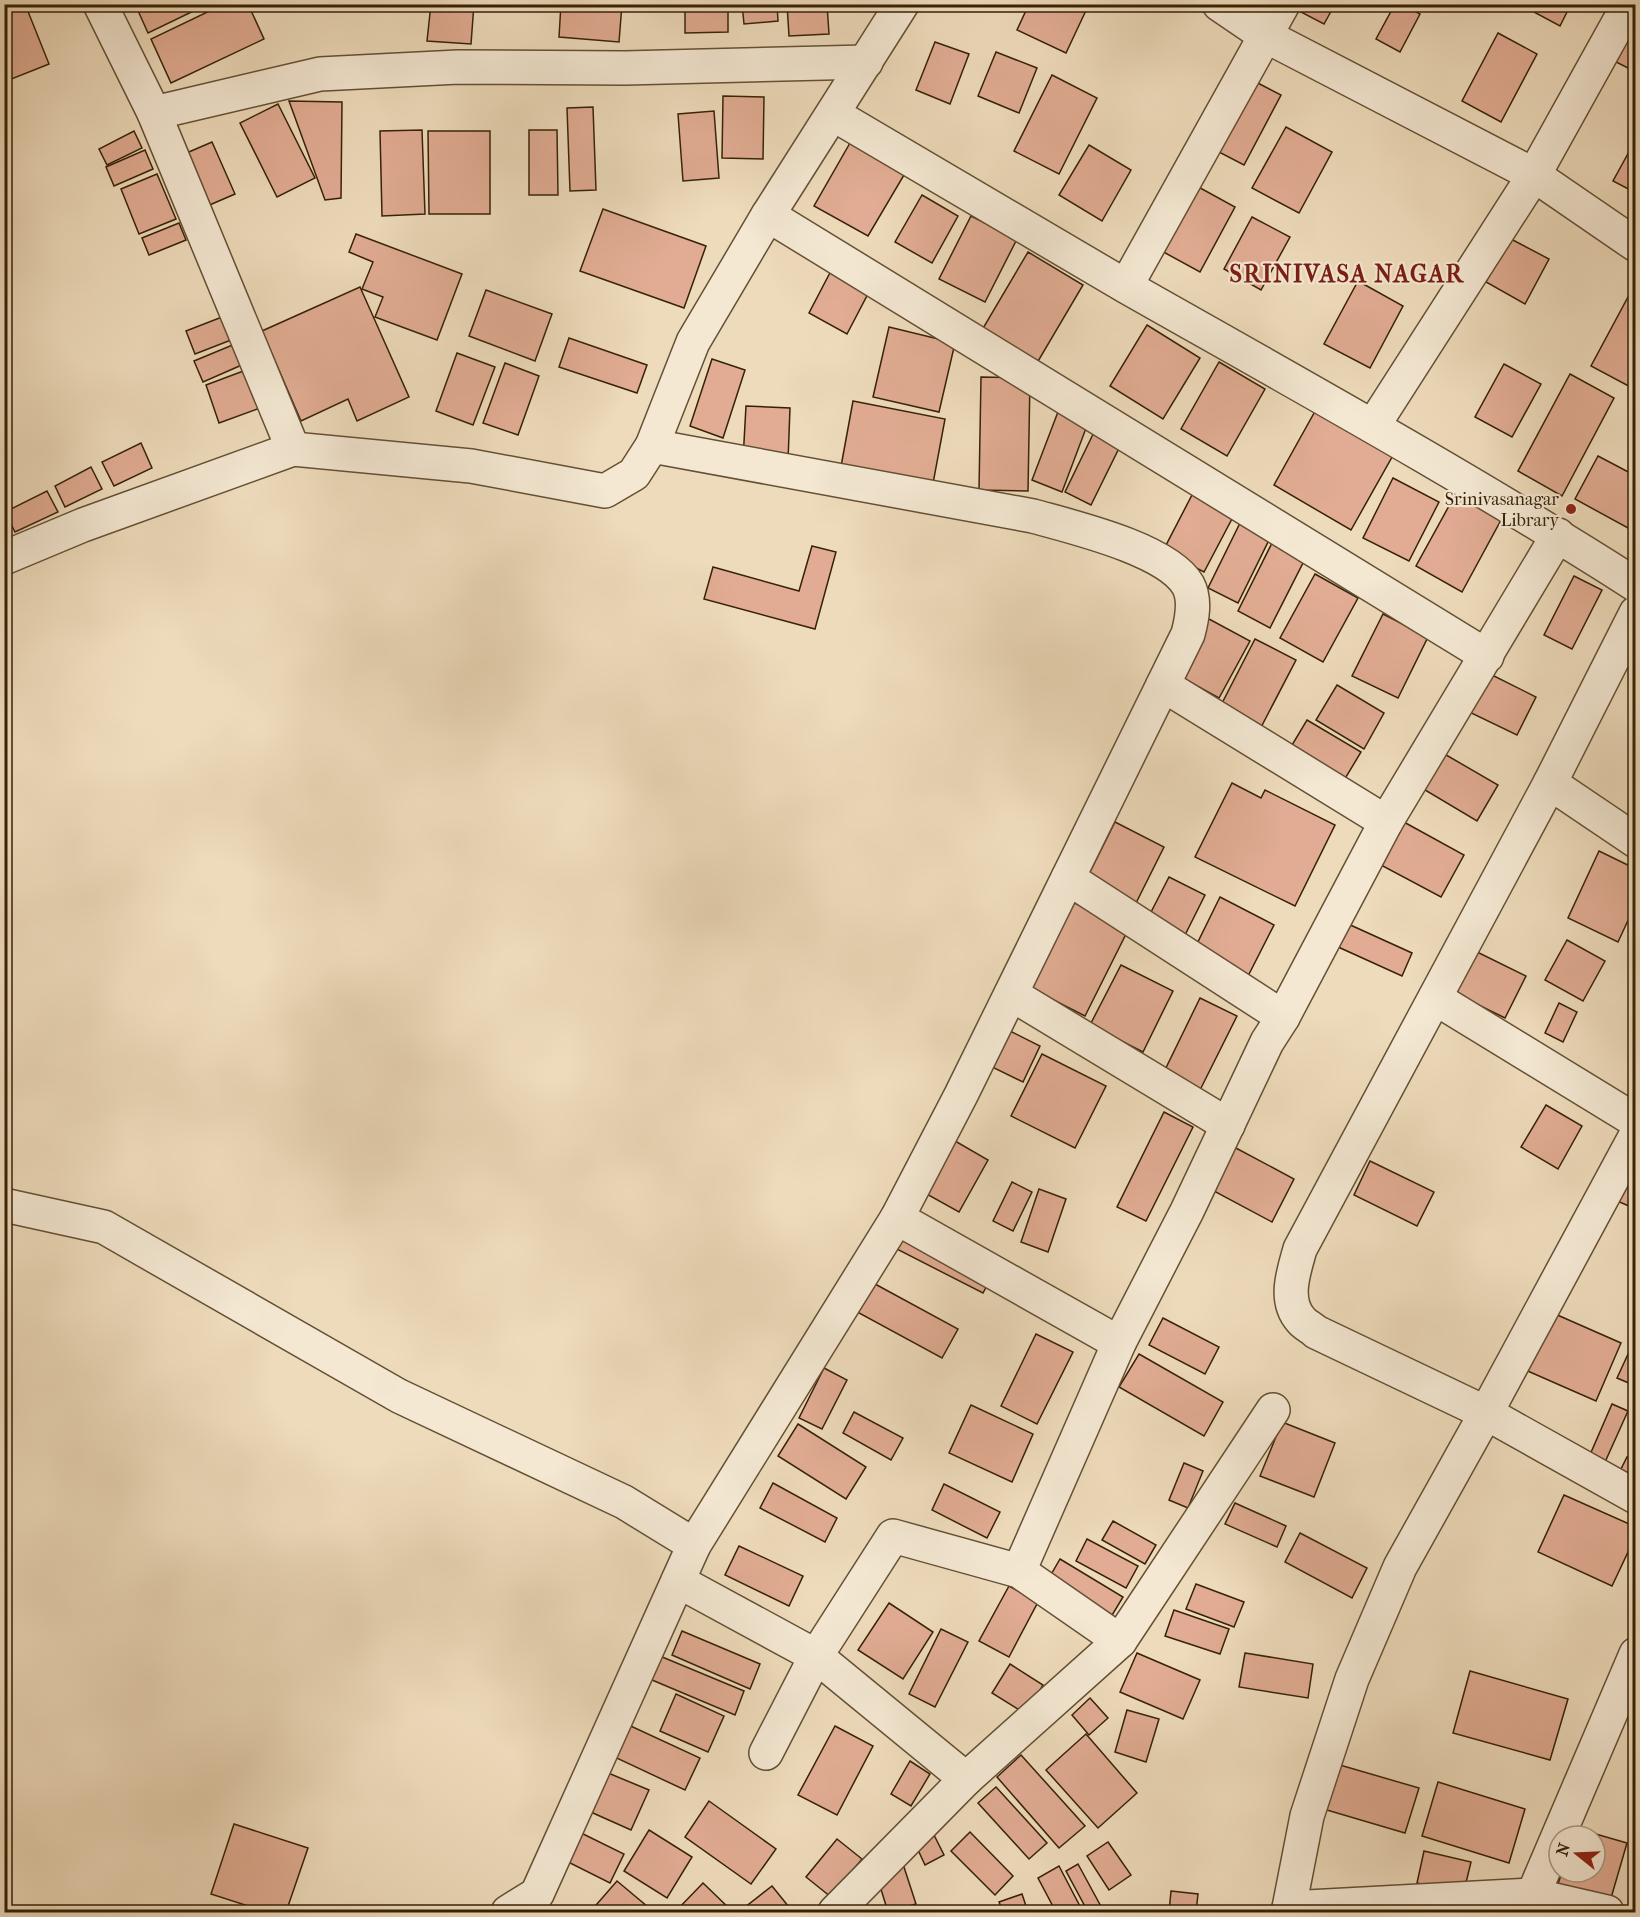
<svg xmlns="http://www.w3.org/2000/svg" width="1640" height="1917" viewBox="0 0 1640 1917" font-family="'IM FELL French Canon',serif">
<rect width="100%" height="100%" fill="#eedbbb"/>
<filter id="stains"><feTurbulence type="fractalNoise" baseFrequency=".00333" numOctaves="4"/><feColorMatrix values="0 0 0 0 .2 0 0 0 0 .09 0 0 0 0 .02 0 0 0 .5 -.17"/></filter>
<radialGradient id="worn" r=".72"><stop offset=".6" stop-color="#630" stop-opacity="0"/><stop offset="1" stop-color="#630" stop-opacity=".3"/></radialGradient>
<g fill="#e1ac93" stroke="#362207" stroke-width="1.5">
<polygon points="4,4 25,4 49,64 4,82"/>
<polygon points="135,4 208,4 148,33"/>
<polygon points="224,4 248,4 264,39 171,83 151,39"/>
<polygon points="431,4 474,4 471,44 427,41"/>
<polygon points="561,4 622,4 619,42 559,37"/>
<polygon points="685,4 728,4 728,32 685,33"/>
<polygon points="742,4 777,4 778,21 744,24"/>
<polygon points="787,4 827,4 829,34 789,36"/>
<polygon points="837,4 873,4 873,10 838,10"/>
<polygon points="1029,4 1089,4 1066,53 1017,30"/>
<polygon points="1300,4 1335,4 1324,24 1297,10"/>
<polygon points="1395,4 1403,4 1420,14 1400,52 1376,39"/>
<polygon points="1519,4 1571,4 1560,26"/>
<polygon points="1636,21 1636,72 1614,61"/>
<polygon points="1498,33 1537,54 1501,122 1462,101"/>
<polygon points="935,42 969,54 950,104 916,90"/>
<polygon points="996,52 1037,68 1019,113 978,96"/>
<polygon points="1052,75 1097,98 1059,174 1014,151"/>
<polygon points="1252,80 1281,95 1244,165 1215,150"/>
<polygon points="723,96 764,97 763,159 722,158"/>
<polygon points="289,101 342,102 341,198 325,200"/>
<polygon points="278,104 315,178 277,197 240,123"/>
<polygon points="593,107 596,190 570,191 567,108"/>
<polygon points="714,111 719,178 683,181 678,114"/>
<polygon points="1286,127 1332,152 1299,213 1252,188"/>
<polygon points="422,130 425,214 382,216 380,131"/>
<polygon points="529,130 557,130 558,195 529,195"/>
<polygon points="134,131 142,148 107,165 99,149"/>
<polygon points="428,131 490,131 490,214 429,214"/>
<polygon points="1636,139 1636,193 1613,181"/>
<polygon points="212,142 235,194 198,210 175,158"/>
<polygon points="850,143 904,175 868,236 814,206"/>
<polygon points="1089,145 1131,170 1102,221 1059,195"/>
<polygon points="145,150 153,169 114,186 106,167"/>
<polygon points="157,174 176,219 139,234 121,189"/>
<polygon points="1193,184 1235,207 1200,272 1158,249"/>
<polygon points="922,195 958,216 932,263 895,242"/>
<polygon points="603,209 706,246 684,308 580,271"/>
<polygon points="971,216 1017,239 985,302 939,279"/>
<polygon points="1252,217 1290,237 1261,290 1224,269"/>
<polygon points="179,223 186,240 149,255 142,238"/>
<polygon points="356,234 462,274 437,340 375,317 383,297 362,289 373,262 349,252"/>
<polygon points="1509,238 1549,259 1525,304 1486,282"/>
<polygon points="1028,252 1083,285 1037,363 982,330"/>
<polygon points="833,267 871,288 847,334 809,313"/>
<polygon points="1358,281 1403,306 1370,368 1324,344"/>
<polygon points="360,287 409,397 357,421 348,399 301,421 262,331"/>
<polygon points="486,290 552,314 535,361 469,336"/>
<polygon points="1628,297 1636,301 1636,390 1591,366"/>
<polygon points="222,317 231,340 195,354 186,331"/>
<polygon points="1147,325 1200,358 1163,419 1110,386"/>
<polygon points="889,327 955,343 939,412 873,397"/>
<polygon points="569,338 647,365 637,393 559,367"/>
<polygon points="235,344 244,364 203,382 194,361"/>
<polygon points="457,353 495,367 473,425 436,411"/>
<polygon points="712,359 745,370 723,438 690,426"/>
<polygon points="1219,362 1265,389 1227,456 1181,429"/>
<polygon points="505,363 539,376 518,435 483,423"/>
<polygon points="1504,364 1541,384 1512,437 1475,417"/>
<polygon points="246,370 260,408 219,423 206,385"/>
<polygon points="1570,374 1614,398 1562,496 1518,471"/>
<polygon points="981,377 1030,378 1028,491 979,490"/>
<polygon points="853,401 945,419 932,489 840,472"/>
<polygon points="1061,404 1091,415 1062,492 1032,480"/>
<polygon points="746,406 790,408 788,461 743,460"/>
<polygon points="1318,406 1396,450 1351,530 1274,485"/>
<polygon points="1099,422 1125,436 1091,505 1065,492"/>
<polygon points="141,443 152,468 114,486 102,462"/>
<polygon points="1598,456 1636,476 1636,515 1628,528 1575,499"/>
<polygon points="91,467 102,489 65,507 55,486"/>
<polygon points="1393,478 1439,502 1409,561 1363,538"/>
<polygon points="47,491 58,512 15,532 5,512"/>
<polygon points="1193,493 1234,515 1204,572 1163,551"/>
<polygon points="1455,495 1501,520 1462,592 1416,566"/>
<polygon points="1243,517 1273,532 1238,603 1208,588"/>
<polygon points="1273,541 1306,557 1270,628 1238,611"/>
<polygon points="812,546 836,552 815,629 704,599 713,567 799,591"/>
<polygon points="1315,574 1358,598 1323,662 1280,638"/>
<polygon points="1574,576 1602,590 1572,649 1544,635"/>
<polygon points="1383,614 1428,637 1398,698 1352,676"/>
<polygon points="1209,619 1250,641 1219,698 1179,676"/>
<polygon points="1255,639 1296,660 1257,735 1217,713"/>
<polygon points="1484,671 1536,697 1517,735 1465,710"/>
<polygon points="1337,685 1384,713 1364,749 1316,720"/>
<polygon points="1307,720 1361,752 1340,787 1286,755"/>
<polygon points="1441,752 1498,785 1477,821 1420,787"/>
<polygon points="1232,783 1261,798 1265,790 1335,825 1295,906 1195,857"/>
<polygon points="1402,821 1464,855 1441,897 1379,864"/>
<polygon points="1115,822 1164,847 1136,903 1087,878"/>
<polygon points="1599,851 1636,869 1636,903 1618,942 1568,918"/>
<polygon points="1169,877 1205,895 1183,939 1147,920"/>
<polygon points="1220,897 1274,925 1246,980 1192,954"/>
<polygon points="1065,898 1128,930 1085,1016 1022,984"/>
<polygon points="1346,923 1412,953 1402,976 1336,946"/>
<polygon points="1567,940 1605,961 1583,1001 1545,980"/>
<polygon points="1469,948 1526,976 1505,1018 1448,990"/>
<polygon points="1121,965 1173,991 1143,1052 1090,1025"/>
<polygon points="1200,998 1237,1016 1199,1092 1163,1074"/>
<polygon points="1559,1003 1577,1012 1563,1042 1545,1033"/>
<polygon points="1006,1029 1040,1046 1023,1082 988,1065"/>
<polygon points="1042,1054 1106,1086 1075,1148 1011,1116"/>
<polygon points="1546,1105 1582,1126 1558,1169 1521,1147"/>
<polygon points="1164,1112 1193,1127 1146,1221 1117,1207"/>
<polygon points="943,1134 988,1160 959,1212 914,1187"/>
<polygon points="1234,1147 1294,1179 1272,1222 1212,1190"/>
<polygon points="1636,1148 1636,1209 1610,1198"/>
<polygon points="1370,1161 1434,1192 1417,1226 1354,1195"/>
<polygon points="1012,1182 1032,1192 1013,1231 993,1221"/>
<polygon points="1039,1189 1066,1199 1048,1252 1021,1242"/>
<polygon points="897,1224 993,1274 983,1293 887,1244"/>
<polygon points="864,1278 958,1329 942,1358 848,1307"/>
<polygon points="1546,1310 1621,1343 1596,1401 1521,1368"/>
<polygon points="1163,1318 1219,1347 1205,1374 1149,1345"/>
<polygon points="1036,1334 1073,1352 1037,1424 1001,1406"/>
<polygon points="1629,1352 1636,1355 1636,1386 1617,1378"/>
<polygon points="1139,1354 1223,1402 1204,1436 1119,1387"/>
<polygon points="824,1368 847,1380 822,1429 799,1418"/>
<polygon points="1612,1404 1628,1411 1601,1471 1586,1464"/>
<polygon points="971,1405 1033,1434 1012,1482 949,1453"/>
<polygon points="854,1412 903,1438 891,1460 843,1433"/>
<polygon points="1282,1422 1335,1443 1314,1497 1260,1476"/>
<polygon points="798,1424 866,1467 846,1499 778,1456"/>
<polygon points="1627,1457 1636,1461 1636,1492 1615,1481"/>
<polygon points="1184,1463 1203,1471 1188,1508 1169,1500"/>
<polygon points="773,1483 837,1518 825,1542 760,1508"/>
<polygon points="944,1484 1000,1512 987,1538 932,1510"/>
<polygon points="1564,1495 1636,1527 1636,1535 1612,1586 1538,1552"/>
<polygon points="1235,1503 1286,1526 1277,1547 1225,1524"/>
<polygon points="1113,1521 1156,1545 1145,1564 1102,1540"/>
<polygon points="1300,1533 1367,1568 1352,1598 1285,1562"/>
<polygon points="1087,1539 1138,1566 1126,1588 1076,1561"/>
<polygon points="739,1546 803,1576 789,1606 725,1575"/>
<polygon points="1060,1559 1123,1597 1108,1622 1045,1585"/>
<polygon points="1196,1584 1244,1602 1234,1627 1186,1609"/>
<polygon points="1009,1586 1038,1602 1009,1657 979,1641"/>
<polygon points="889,1603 933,1632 903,1679 858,1650"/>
<polygon points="1174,1610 1229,1629 1220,1654 1165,1636"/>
<polygon points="941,1629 968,1642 935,1707 909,1694"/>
<polygon points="682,1631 760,1664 750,1689 672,1655"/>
<polygon points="1137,1653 1200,1680 1183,1719 1120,1692"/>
<polygon points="1245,1653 1313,1664 1308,1698 1239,1687"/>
<polygon points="655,1654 744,1691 735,1715 645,1677"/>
<polygon points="1010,1664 1043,1685 1026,1714 992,1693"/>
<polygon points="1470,1671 1568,1699 1550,1760 1453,1733"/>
<polygon points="676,1694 724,1716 708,1752 660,1731"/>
<polygon points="1090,1698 1108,1718 1089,1735 1072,1715"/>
<polygon points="1127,1710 1159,1719 1146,1762 1115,1752"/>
<polygon points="622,1722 700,1758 685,1790 608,1754"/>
<polygon points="835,1726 873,1746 837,1815 798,1795"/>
<polygon points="1086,1734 1137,1793 1098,1828 1046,1770"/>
<polygon points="1021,1755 1085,1826 1059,1848 997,1777"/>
<polygon points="910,1761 930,1774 911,1806 891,1794"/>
<polygon points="1333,1763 1419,1788 1405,1833 1320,1808"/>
<polygon points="601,1770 649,1790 631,1830 584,1809"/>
<polygon points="1438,1782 1525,1809 1509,1863 1422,1836"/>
<polygon points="996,1787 1047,1843 1029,1859 978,1803"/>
<polygon points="709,1801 776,1849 751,1884 685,1837"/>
<polygon points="234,1824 308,1848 286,1912 267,1912 211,1894"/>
<polygon points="571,1828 624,1854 610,1883 556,1856"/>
<polygon points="1575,1828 1627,1843 1609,1905 1556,1890 1562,1872 1595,1872 1595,1836 1572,1836"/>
<polygon points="931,1829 944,1855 925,1865 913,1839"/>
<polygon points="649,1830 692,1857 667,1898 624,1871"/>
<polygon points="970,1832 1013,1876 995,1895 951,1851"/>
<polygon points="837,1839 862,1859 831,1897 806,1877"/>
<polygon points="1108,1842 1131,1875 1109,1890 1087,1856"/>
<polygon points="1424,1851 1471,1862 1463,1895 1417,1883"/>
<polygon points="903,1864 916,1904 888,1912 876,1873"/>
<polygon points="1078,1864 1104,1912 1088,1912 1066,1871"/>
<polygon points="1059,1866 1083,1912 1056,1912 1038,1878"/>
<polygon points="617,1881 654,1912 590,1912"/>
<polygon points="703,1883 733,1912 675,1912"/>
<polygon points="772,1886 793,1912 741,1912 740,1911"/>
<polygon points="1171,1891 1198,1894 1196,1912 1169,1912"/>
<polygon points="1022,1894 1028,1912 1003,1912 999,1902"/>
</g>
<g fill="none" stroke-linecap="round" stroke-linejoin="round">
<defs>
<g id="street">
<polyline points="100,4 154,113 293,449"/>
<polyline points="1219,4 1266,36 1534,175 1636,245"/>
<polyline points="154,113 320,74 458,67 625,68 866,62"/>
<path d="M833,114C931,172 1029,230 1127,287C1298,384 1470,479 1636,585"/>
<polyline points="768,215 1487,656"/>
<polyline points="1126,286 1283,4"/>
<polyline points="1373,426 1534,175 1629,4"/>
<polyline points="4,558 83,525 293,449 471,466 605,491 634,474 652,446 693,342 768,215 902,4"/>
<polyline points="1636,613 1550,783 1636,841"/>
<polyline points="1163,685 1386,822"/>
<path d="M1550,783L1300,1249C1294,1271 1283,1300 1301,1320C1305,1325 1312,1328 1316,1332L1486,1413L1636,1497"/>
<polyline points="1068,878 1283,1017"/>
<polyline points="1011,994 1228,1125"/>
<polyline points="1435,998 1636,1121"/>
<polyline points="4,1205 104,1227 399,1396 624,1502 694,1545"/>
<polyline points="897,1218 1119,1343"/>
<polyline points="1019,1571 1119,1343 1187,1211 1267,1042 1283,1017 1386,822 1558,535"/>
<polyline points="678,1581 816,1656 966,1779"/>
<polyline points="766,1753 816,1656 893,1536 1019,1571 1120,1641"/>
<polyline points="1533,1895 1636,1654"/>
<polyline points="1289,1908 1307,1816 1352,1679 1400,1567 1486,1413 1636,1135"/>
<path d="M508,1912L537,1894L694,1545L897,1218L961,1095L1188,634C1192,619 1196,600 1188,585C1167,549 1072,527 1033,516L652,446"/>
<polyline points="835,1912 966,1779 1120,1641 1273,1410"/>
<polyline points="1288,1912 1289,1908 1533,1895 1607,1912"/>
</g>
</defs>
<use href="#street" stroke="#645034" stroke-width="36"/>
<use href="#street" stroke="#f4e8d3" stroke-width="33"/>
</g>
<circle fill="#8f2418" stroke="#f4e8d3" stroke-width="2" cx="1571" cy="509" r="6"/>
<g text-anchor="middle" stroke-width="4.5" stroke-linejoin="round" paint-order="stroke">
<g font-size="18" fill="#362207" stroke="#f4e8d3" text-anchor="end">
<text x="1559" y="505">Srinivasanagar<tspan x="1559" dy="21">Library</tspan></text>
</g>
<g font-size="24" font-weight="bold" letter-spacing="1.5" fill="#7a1f14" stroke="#f4e8d3">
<text x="1347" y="282">SRINIVASA NAGAR</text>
</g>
</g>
<rect width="1640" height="1917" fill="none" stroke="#eedbbb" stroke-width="24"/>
<rect x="6" y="6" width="1628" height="1905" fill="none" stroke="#362207" stroke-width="3"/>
<rect x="12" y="12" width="1616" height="1893" fill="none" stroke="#362207" stroke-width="1.5"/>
<g transform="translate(1577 1854) rotate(288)"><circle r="28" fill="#f4e8d3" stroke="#a89981" stroke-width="1.5"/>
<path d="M0-4.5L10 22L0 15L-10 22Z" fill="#8f2418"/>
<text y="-9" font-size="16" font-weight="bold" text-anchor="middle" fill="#362207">N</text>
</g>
<rect width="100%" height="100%" filter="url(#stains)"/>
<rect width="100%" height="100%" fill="url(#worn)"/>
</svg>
